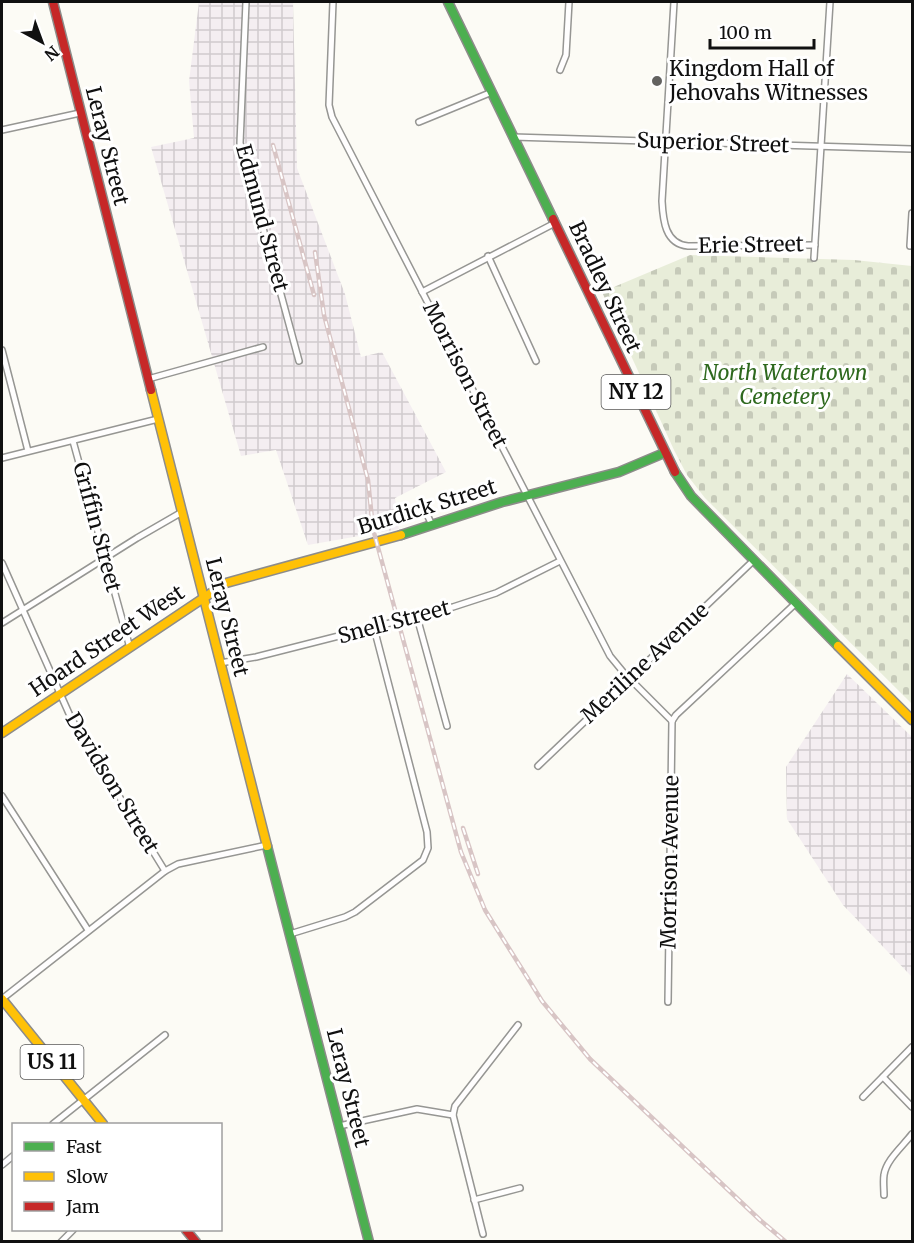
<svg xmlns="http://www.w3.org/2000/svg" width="914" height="1243" viewBox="0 0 914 1243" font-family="Merriweather,serif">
<defs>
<pattern id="industrial-grid" width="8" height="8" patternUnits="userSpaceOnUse" patternTransform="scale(1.5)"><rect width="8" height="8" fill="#f4eef1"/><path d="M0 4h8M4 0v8" fill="none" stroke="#d0cbce"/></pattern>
<pattern id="cemetery-stones" width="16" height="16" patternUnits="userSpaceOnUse" patternTransform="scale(1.5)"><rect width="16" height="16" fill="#e8edd9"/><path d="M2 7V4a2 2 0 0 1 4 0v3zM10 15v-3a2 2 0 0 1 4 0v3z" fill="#c6cab9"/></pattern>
</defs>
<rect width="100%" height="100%" fill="#fcfbf5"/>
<g fill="url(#industrial-grid)">
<polygon points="199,2 293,2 297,168 345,294 361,357 382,352 446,472 395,498 399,529 308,545 276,450 241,456 151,147 194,138 189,81"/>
<polygon points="847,674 912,737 912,974 911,976 843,905 787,819 786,767"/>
</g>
<polygon fill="url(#cemetery-stones)" points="690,255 854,260 912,266 912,704 705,498 687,475 674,450 602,292"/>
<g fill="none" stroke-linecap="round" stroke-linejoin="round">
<defs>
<g id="street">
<polyline points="246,2 240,143 299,361"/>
<polyline points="333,2 329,105 332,117 610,656 624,673 672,721"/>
<path d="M674,2L662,201C663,220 665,244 688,246L815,245"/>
<polyline points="560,70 566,55 569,2"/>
<polyline points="419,122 492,92"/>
<polyline points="2,130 80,113"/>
<polyline points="513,137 912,149"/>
<polyline points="910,246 912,213"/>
<polyline points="488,256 536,361"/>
<polyline points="814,258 830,2"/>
<polyline points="422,292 555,223"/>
<polyline points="2,350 28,451"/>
<polyline points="148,379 263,347"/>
<polyline points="73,441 130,648"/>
<polyline points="2,458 158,419"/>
<polyline points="421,502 432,525"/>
<polyline points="2,563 71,718 165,871"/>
<polyline points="417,617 447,726"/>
<polyline points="2,623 137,538 182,512"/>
<polyline points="220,663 256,657 453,607 496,593 560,561"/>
<polyline points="672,721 676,715 796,603"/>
<polyline points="538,766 753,561"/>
<polyline points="2,796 88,930"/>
<polyline points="290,934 345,917 355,912 423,860 428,848 427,832 374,628"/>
<polyline points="2,999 165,871 178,864 267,845"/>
<polyline points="668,1002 672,721"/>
<polyline points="883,1077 912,1107"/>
<polyline points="863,1097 912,1047"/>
<polyline points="53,1124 165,1035"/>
<polyline points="339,1126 417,1109 453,1115"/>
<polyline points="2,1165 14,1155"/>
<path d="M884,1195C884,1189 883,1181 884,1175C886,1160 903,1146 912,1134"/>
<polyline points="474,1200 520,1188"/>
<polyline points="483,1234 453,1115 455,1106 518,1025"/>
<polyline points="61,1242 73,1230"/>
</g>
<g id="fast">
<polyline points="448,2 553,219"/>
<polyline points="675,472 691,496 838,646"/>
<polyline points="401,535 502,502 619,472 664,453"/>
<polyline points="267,846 369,1242"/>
</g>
<g id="slow">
<polyline points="151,390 267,846"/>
<polyline points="838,646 912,720"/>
<polyline points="2,733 226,583 401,535"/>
<polyline points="2,999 103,1124"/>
</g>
<g id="jam">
<polyline points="53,2 151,390"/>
<polyline points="553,219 675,472"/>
<polyline points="186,1230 196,1242"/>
</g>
</defs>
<use href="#street" stroke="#969693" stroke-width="8"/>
<use href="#fast" stroke="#8d8c8a" stroke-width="11"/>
<use href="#slow" stroke="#8d8c8a" stroke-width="11"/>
<use href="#jam" stroke="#8d8c8a" stroke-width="11"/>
<use href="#street" stroke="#fffefe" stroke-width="5"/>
<use href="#fast" stroke="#4caf50" stroke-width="8"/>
<use href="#slow" stroke="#ffc107" stroke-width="8"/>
<use href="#jam" stroke="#c62828" stroke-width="8"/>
<defs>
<g id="rail">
<polyline points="273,145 314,295"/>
<polyline points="315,252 324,315 368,480 373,529 461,852 485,910 542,1001 590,1059 760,1220 786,1242"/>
<polyline points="463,828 478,874"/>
</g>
</defs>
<use href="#rail" stroke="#d8c5c5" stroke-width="4.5"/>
<use href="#rail" stroke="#fff" stroke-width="2" stroke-dasharray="7" stroke-linecap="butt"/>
</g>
<circle fill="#636260" stroke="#fff" stroke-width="2" cx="657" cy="81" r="6"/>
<g text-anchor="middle" stroke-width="6" stroke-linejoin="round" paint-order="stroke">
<g fill="#fff" stroke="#585858" stroke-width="1.5">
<rect x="601.5" y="375" width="69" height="34" rx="4.5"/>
<rect x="20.5" y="1045" width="63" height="34" rx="4.5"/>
</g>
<g font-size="20" font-weight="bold" fill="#101010">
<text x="636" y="399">NY 12</text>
<text x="52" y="1069">US 11</text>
</g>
<g font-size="21" fill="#101010" stroke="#fff" text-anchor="start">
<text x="669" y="76">Kingdom Hall of<tspan x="669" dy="24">Jehovahs Witnesses</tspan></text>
</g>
<g font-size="21" fill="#101010" stroke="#fff">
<text transform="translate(713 143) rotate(2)" y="7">Superior Street</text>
<text transform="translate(107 146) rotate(76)" y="7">Leray Street</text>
<text transform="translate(262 218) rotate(75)" y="7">Edmund Street</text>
<text transform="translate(751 245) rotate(-1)" y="7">Erie Street</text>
<text transform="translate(605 287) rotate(65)" y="7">Bradley Street</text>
<text transform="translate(465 375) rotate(63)" y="7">Morrison Street</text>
<text transform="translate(427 507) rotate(-17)" y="7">Burdick Street</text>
<text transform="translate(97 527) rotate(75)" y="7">Griffin Street</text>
<text transform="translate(227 617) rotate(76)" y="7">Leray Street</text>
<text transform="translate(394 622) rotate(-15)" y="7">Snell Street</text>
<text transform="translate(107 641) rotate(-34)" y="7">Hoard Street West</text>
<text transform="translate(645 663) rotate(-43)" y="7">Meriline Avenue</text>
<text transform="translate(112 783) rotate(59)" y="7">Davidson Street</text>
<text transform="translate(670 862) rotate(-89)" y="7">Morrison Avenue</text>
<text transform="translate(348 1088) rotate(76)" y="7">Leray Street</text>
</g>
<g font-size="21" font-style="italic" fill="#2e691e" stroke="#fff">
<text x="785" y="380">North Watertown<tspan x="785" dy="24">Cemetery</tspan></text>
</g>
</g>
<rect width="914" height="1243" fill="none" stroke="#101010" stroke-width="6"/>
<rect x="12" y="1123" width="210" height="108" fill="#ffffff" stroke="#9f9f9f" stroke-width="1.5"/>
<rect x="24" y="1142" width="30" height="9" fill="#4caf50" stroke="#9f9f9f" stroke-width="1.5"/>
<text x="66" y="1153" font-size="18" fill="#101010">Fast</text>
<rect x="24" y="1172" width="30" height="9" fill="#ffc107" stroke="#9f9f9f" stroke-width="1.5"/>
<text x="66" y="1183" font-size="18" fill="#101010">Slow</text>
<rect x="24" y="1202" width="30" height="9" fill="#c62828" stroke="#9f9f9f" stroke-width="1.5"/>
<text x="66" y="1213" font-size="18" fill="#101010">Jam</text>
<g transform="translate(42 42) rotate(139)" stroke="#ffffff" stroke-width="4.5" paint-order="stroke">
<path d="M0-4.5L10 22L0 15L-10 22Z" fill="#101010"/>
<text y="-9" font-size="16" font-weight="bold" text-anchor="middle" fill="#101010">N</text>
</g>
<path d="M710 39v9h104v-9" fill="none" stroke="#101010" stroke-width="3"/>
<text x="719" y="39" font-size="18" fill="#101010" stroke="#ffffff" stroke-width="4.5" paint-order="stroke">100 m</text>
</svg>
